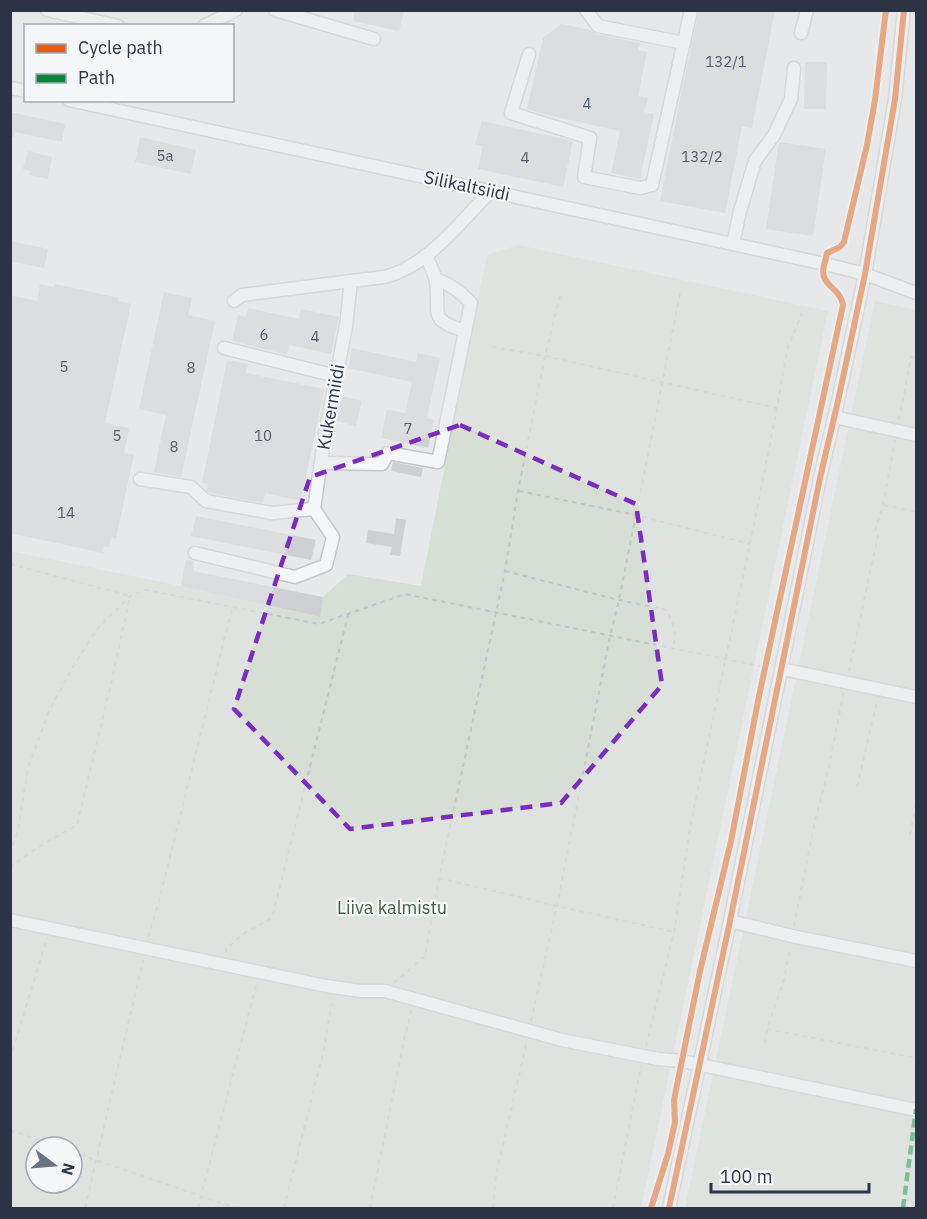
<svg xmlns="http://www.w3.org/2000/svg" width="927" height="1219" viewBox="0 0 927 1219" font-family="'IBM Plex Sans',sans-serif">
<rect width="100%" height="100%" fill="#e6e8ea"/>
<g fill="#d6ded6" fill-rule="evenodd">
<path d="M518,245L828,311L641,1208H11L10,551L181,586L319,617L323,597L348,574L421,586L487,255ZM36,1147H72V1183H36Z"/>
<polygon points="875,301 916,310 916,1208 685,1208"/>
</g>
<g fill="#ced0d3">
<polygon points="355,10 404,10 399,31 353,21"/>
<polygon points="699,10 775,10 752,128 742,126 725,213 660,201 681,94"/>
<polygon points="561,24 591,30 596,34 640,43 638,50 647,52 638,96 648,98 644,112 654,114 640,179 611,173 620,131 543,114 527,109 543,38"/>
<polygon points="805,62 827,62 826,109 804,109"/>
<polygon points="10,112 65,124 62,142 15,132 14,137 10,136"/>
<polygon points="482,121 573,141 563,187 478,169 483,146 475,144"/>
<polygon points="140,137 196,150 191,174 135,162"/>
<polygon points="779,142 826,149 813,236 766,229"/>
<polygon points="28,151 52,157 48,179 29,175 30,171 23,169"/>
<polygon points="10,241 48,249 44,268 10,261"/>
<polygon points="40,284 54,287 55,284 119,298 118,301 131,304 105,423 129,428 124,453 134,455 116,538 111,537 109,547 104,546 103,553 10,533 10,295 37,301"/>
<polygon points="164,292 192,298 188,315 215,321 181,477 154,472 166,415 139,409"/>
<polygon points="248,308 299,319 301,309 339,317 331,354 289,345 287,355 232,341 238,315 246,317"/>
<polygon points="352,348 416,362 418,353 440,358 427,418 434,420 428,448 381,438 387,410 405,413 412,382 348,368"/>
<polygon points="227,360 248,364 246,373 324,389 301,501 265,493 263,503 210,493 207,491 208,484 202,483"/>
<polygon points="342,396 362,401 356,426 336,421"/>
<polygon points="393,462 423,468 421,477 391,471"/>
<polygon points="196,516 316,540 311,560 191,536"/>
<polygon points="396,518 406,520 400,556 390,555 392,547 366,543 368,530 394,534"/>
<polygon points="186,560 194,561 193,571 323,597 320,617 181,586"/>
</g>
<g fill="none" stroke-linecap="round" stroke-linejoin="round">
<defs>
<g id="minor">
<polyline points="47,10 118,26"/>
<polyline points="275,10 374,39"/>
<polyline points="586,10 598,26 684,43"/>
<polyline points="204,26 236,10"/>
<polyline points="801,33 807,10"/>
<polyline points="529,54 511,113 590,138 584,177 640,188 652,185 691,10"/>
<polyline points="10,88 26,91"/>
<polyline points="69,100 825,264 865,274 916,293"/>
<polyline points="733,244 740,211 755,161 774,135 791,99 794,68"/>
<path d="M426,255C429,263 435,274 436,282C441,314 426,319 465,331"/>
<polyline points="234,301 242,295 351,281"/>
<polyline points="224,348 336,376"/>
<polyline points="834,417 916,435"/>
<path d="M321,463L382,464L388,453L438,462L471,303C461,292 450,284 436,279"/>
<polyline points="140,479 191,487 206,501 272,513 314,509"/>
<path d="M195,553L295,577L326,565L333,537L314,509L325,434L346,326L351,281C363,279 376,279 388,276C427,265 458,225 485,197L492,191"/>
<polyline points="782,669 916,697"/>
<polyline points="10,920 326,986 361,991 385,991 562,1040 658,1059 682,1061 916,1110"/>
<polyline points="730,921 792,936 916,961"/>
<polyline points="669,1208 730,921 820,478 838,401 865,274 895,99 904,10"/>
</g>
</defs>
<use href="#minor" stroke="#c4c6c8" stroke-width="15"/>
<g stroke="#c5c6ca" stroke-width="2" stroke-dasharray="4.5 4.5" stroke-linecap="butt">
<polyline points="492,347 545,356 777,408"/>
<polyline points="899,420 911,357 916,358"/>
<polyline points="519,491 636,515 750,544"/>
<polyline points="884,505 916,512"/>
<polyline points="10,564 130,596"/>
<polyline points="505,571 619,600 667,610 675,630 674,648"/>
<polyline points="849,671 878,535 875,531 883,505 895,440"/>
<polyline points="857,787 877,701"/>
<polyline points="910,835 916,803"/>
<polyline points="10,854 18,830 28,768 49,711 74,665 97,629 130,596 146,590 319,624 405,594 765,667"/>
<path d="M10,868C31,850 54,838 77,825L111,684L130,596"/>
<polyline points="439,878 557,906 674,932"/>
<polyline points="794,926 816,816 827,776 844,691"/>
<polyline points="148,937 159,901 232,608"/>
<polyline points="226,953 226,949 243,934 272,918 348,615"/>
<polyline points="394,983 425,956 439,878 505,571 518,491 545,356 561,292"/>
<polyline points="531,1021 557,906 610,636 619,600 681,289"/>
<polyline points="767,1029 916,1058"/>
<polyline points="765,1043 767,1029 784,980 790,947"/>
<polyline points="646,1046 674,932 691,822 750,544 777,408 787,350 802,313"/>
<polyline points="10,1059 47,938"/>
<polyline points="10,1130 59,1147"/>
<polyline points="72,1152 236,1208"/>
<polyline points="904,1200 916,1202"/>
<polyline points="85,1208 143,960"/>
<polyline points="198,1208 257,982"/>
<polyline points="284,1208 324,1049 331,1006 336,999"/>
<polyline points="370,1208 404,1040 412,1009"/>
<polyline points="493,1208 496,1175 527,1041"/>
<polyline points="613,1208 641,1066"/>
</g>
<use href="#minor" stroke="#f5f6f7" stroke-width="12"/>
<defs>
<polyline id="rail" points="428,186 438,173"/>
</defs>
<use href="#rail" stroke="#cecfd2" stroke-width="5"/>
<use href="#rail" stroke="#f4f6f9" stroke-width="3" stroke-dasharray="9" stroke-linecap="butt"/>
<polyline stroke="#00873e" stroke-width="4.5" stroke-dasharray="9 4.5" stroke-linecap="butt" points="903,1208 916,1109"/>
<defs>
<g id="cycleway">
<path d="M651,1208L668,1154L675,1122L674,1100L700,971L731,841L759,696L843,305C841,291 828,288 824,277C821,270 826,260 827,253L840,247L844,242L867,145L875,100L886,10"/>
<polyline points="669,1208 730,921 820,478 838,401 865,274 895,99 904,10"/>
</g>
</defs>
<use href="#cycleway" stroke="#f4f6f9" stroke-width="10"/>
<use href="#cycleway" stroke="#e8590c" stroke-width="6"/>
</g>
<path d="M0 0H927V1219H0ZM460,425L636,504L662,685L561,803L350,829L234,709L310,477Z" fill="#e6e8ea" fill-opacity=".55" fill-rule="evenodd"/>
<path fill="none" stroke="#7b2cbf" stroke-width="4.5" stroke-dasharray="12 8" stroke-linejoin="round" d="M460,425L636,504L662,685L561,803L350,829L234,709L310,477Z"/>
<g text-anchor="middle" stroke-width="4.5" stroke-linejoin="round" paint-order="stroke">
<g font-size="15" fill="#545c69">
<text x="726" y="67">132/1</text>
<text x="587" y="109">4</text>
<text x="165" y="161">5a</text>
<text x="702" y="162">132/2</text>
<text x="525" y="163">4</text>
<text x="264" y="340">6</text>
<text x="315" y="342">4</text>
<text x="64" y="372">5</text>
<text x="191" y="373">8</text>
<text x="408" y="434">7</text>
<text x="117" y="441">5</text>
<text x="263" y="441">10</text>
<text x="174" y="452">8</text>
<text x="66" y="518">14</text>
</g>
<g font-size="18" fill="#2b3445" stroke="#f4f6f9">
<text transform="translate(467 186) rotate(12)" y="6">Silikaltsiidi</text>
<text transform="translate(331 407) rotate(-80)" y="6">Kukermiidi</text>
</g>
<g font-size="18" fill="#3f6138" stroke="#f4f6f9">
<text x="392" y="914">Liiva kalmistu</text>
</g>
</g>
<rect width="927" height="1219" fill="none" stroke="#2b3445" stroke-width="24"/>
<rect x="24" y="24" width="210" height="78" fill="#f4f6f9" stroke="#a4a8b1" stroke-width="1.5"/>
<rect x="36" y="44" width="30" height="9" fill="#e8590c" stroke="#a4a8b1" stroke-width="1.5"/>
<text x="78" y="54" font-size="18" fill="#2b3445">Cycle path</text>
<rect x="36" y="74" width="30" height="9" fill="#00873e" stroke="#a4a8b1" stroke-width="1.5"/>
<text x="78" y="84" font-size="18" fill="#2b3445">Path</text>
<g transform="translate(54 1165) rotate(106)"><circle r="28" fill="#f4f6f9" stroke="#a4a8b1" stroke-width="1.5"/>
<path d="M0-4.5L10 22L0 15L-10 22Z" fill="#6c737f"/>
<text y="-9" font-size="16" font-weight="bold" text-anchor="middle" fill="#2b3445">N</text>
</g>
<path d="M711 1183v9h158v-9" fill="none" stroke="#2b3445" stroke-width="3"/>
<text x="720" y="1183" font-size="18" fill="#2b3445" stroke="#f4f6f9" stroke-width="4.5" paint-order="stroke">100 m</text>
</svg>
